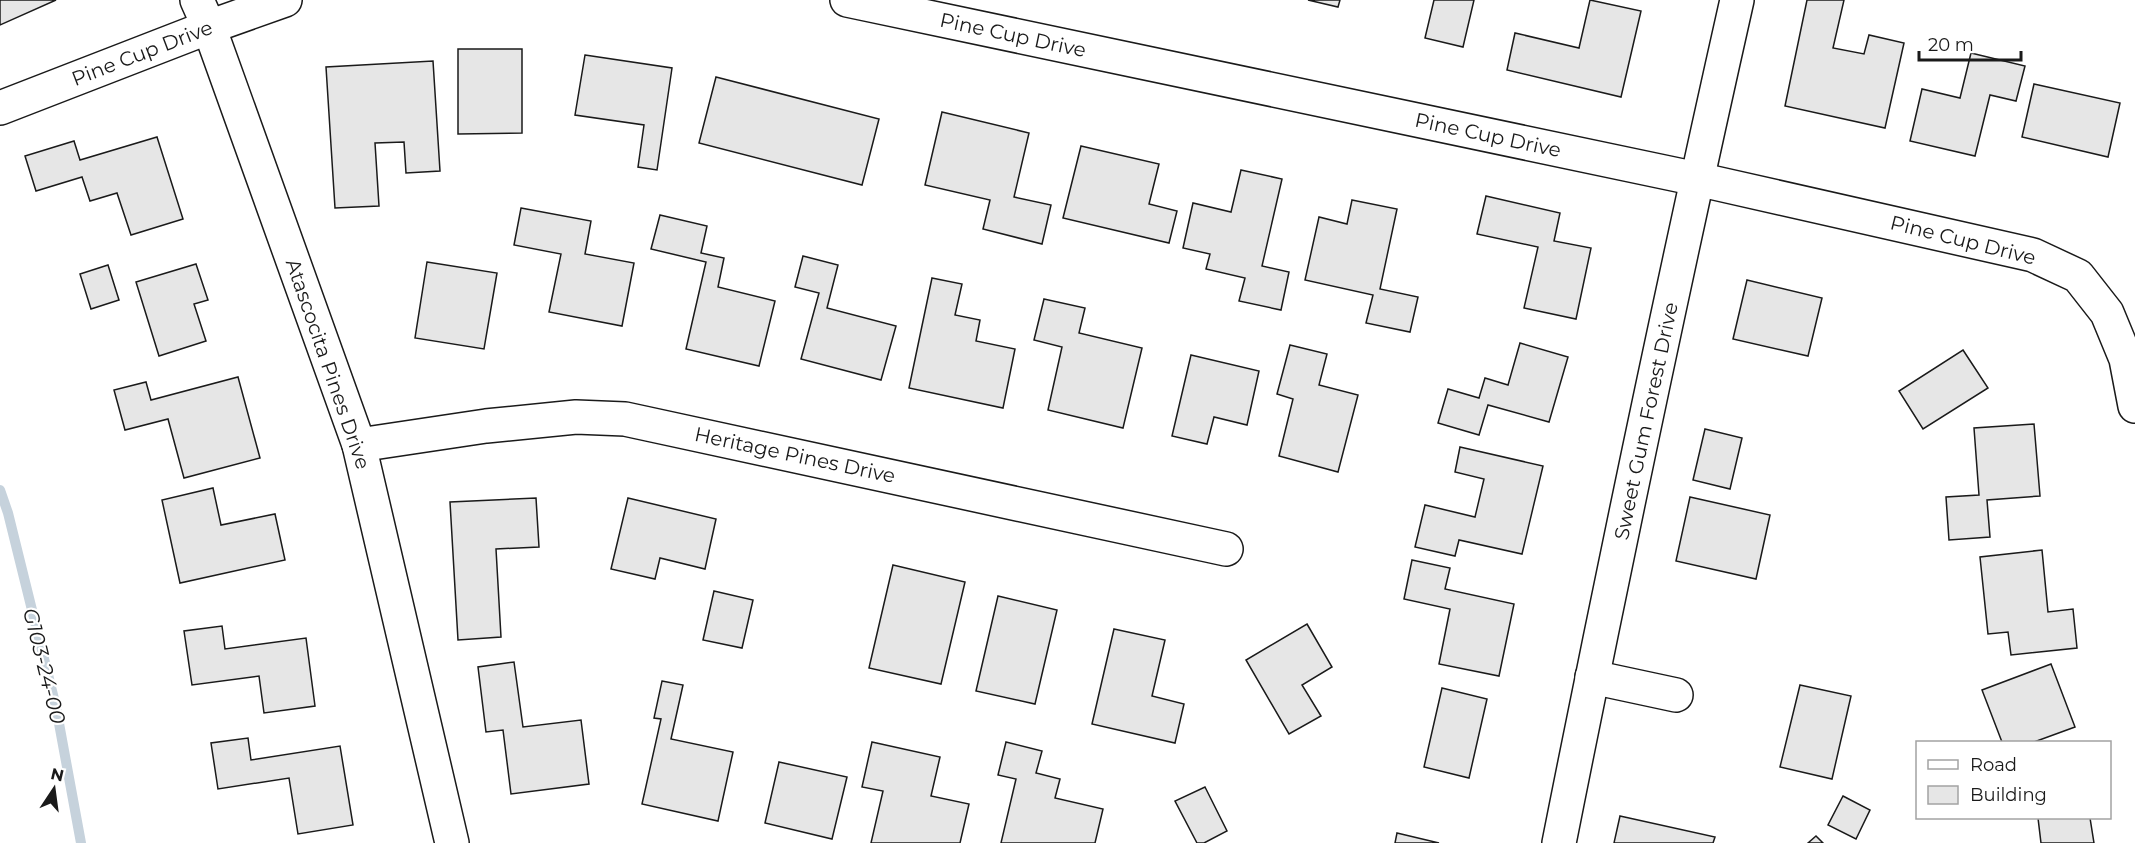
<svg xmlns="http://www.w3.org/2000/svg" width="2135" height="843" viewBox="0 0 2135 843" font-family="Montserrat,sans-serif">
<rect width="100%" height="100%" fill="#fff"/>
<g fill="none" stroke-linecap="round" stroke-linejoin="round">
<polyline stroke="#c6d2dc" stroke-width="10" points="0,490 8,513 56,707 81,843"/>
</g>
<g fill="#e6e6e6" stroke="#1a1a1a" stroke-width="1.5">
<polygon points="0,0 56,0 0,25"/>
<polygon points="1308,0 1340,0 1338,7"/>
<polygon points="1434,0 1474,0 1463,47 1425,38"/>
<polygon points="1590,0 1641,11 1621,97 1507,70 1515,33 1579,48"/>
<polygon points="1807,0 1844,0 1833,48 1864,54 1869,35 1904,43 1885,128 1785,106"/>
<polygon points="458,49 522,49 522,133 458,134"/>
<polygon points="1971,53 2025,66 2016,101 1990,95 1975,156 1910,141 1922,89 1960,98"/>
<polygon points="585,55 672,68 657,170 638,167 644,125 575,115"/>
<polygon points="433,61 440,171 406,173 404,142 375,143 379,206 335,208 326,67"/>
<polygon points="716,77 879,119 862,185 699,143"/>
<polygon points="2034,84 2120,103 2108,157 2022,137"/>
<polygon points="942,112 1029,133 1014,197 1051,205 1042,244 983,229 990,200 925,185"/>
<polygon points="157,137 183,219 131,235 117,193 90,201 82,177 36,191 25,156 74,141 80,160"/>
<polygon points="1081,146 1159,164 1149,204 1177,211 1169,243 1063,218"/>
<polygon points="1241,170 1282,179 1262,266 1289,272 1281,310 1239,301 1245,278 1206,269 1210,254 1183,248 1193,203 1231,212"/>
<polygon points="1486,196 1560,213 1554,241 1591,248 1576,319 1524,308 1538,247 1477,234"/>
<polygon points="1352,200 1397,209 1380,289 1418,297 1410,332 1366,323 1373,295 1305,280 1319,217 1347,224"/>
<polygon points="521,208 591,221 585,254 634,263 622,326 549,312 561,254 514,245"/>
<polygon points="660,215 707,226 701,253 724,258 718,287 775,301 759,366 686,349 706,262 651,249"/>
<polygon points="803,256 838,265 827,308 896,326 881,380 801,359 819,293 795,287"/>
<polygon points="427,262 497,273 484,349 415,338"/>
<polygon points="196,264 208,300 194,304 206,341 159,356 136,282"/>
<polygon points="108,265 119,300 91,309 80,274"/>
<polygon points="932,278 962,284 955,315 980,320 976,341 1015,349 1003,408 909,388"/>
<polygon points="1747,280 1822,298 1808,356 1733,339"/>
<polygon points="1044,299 1085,308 1079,333 1142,348 1123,428 1048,410 1062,347 1034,340"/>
<polygon points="1520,343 1568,357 1549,422 1488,405 1479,435 1438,423 1448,389 1479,398 1485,378 1508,385"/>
<polygon points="1290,345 1327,354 1319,385 1358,395 1338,472 1279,456 1293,399 1277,394"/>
<polygon points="1963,350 1988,388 1923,429 1899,391"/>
<polygon points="1191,355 1259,371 1247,425 1214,417 1207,444 1172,436"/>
<polygon points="238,377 260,458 184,478 168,419 125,430 114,390 146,382 151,400"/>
<polygon points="2034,424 2040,496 1987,500 1990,537 1949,540 1946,497 1979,495 1974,428"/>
<polygon points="1705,429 1742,438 1730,489 1693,480"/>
<polygon points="1460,447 1543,466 1522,554 1459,540 1455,556 1415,547 1425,505 1475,517 1484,479 1455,472"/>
<polygon points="213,488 221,525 275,514 285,560 180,583 162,500"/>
<polygon points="1690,497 1770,515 1756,579 1676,561"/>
<polygon points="536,498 539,547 496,549 501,637 458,640 450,502"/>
<polygon points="628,498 716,519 705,569 660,558 655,579 611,569"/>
<polygon points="2042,550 2048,612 2073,609 2077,648 2011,655 2008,632 1988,634 1980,557"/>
<polygon points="1412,560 1450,568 1445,589 1514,604 1499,676 1439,664 1450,609 1404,599"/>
<polygon points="893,565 965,582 941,684 869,668"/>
<polygon points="714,591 753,600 742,648 703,640"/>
<polygon points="998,596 1057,610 1035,704 976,691"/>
<polygon points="1307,624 1332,667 1302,685 1321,716 1289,734 1246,660"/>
<polygon points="222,626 225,649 306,638 315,706 264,713 259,676 192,685 184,631"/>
<polygon points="1114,629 1165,640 1152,696 1184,704 1175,743 1092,724"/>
<polygon points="514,662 523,727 581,720 589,784 511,794 503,730 486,732 478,667"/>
<polygon points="2051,664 2075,727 2034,742 2002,742 1982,690"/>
<polygon points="662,681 683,685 671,739 733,752 718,821 642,804 661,719 654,718"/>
<polygon points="1800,685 1851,696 1832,779 1780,767"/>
<polygon points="1442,688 1487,699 1469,778 1424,767"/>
<polygon points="248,738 251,760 340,746 353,825 298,834 289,778 218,789 211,743"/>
<polygon points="872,742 940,757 931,796 969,804 960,843 871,843 883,791 862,787"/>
<polygon points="1006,742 1042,751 1036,773 1060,779 1055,798 1103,809 1095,843 1001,843 1016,779 998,775"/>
<polygon points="779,762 847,777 832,839 765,823"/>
<polygon points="1205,787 1227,831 1204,843 1197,843 1175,801"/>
<polygon points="1843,796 1870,810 1856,839 1828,825"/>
<polygon points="1620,816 1715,837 1713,843 1614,843"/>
<polygon points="2038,818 2090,818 2094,843 2041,843"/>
<polygon points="1397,833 1439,843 1395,843"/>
<polygon points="1816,836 1823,843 1808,843"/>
</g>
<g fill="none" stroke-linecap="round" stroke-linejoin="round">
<defs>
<g id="minor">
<polyline points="197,0 209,27 359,445 452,843"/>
<polyline points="847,0 1697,179 2033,255 2078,276 2107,313 2126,359 2135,406"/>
<polyline points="0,108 209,27 285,0"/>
<polyline points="359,445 486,426 576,417 625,419 1226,549"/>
<polyline points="1592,677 1676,695"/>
<path d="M1559,843C1615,561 1674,280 1737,0"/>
</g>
</defs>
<use href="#minor" stroke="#1a1a1a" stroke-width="36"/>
<use href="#minor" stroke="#fff" stroke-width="33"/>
</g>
<g text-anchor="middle" stroke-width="4.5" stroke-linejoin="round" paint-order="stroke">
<g font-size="20" fill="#1a1a1a" stroke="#fff">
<text transform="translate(1013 35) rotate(12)" y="7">Pine Cup Drive</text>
<text transform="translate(142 53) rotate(-21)" y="7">Pine Cup Drive</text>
<text transform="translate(1488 135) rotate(12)" y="7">Pine Cup Drive</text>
<text transform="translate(1963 240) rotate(14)" y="7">Pine Cup Drive</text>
<text transform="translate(328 364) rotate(71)" y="7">Atascocita Pines Drive</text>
<text transform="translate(1646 421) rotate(-78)" y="7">Sweet Gum Forest Drive</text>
<text transform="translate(795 455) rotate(12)" y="7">Heritage Pines Drive</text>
</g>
<g font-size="21" font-style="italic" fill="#1a1a1a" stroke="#fff">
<text transform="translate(44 666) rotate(76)" y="7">G103-24-00</text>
</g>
</g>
<rect x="1916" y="741" width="195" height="78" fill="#ffffff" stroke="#a3a3a3" stroke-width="1.5"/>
<rect x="1928" y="760" width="30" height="9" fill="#ffffff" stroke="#a3a3a3" stroke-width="1.5"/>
<text x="1970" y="771" font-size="18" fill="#1a1a1a">Road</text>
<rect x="1928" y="786" width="30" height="18" fill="#e6e6e6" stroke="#a3a3a3" stroke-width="1.5"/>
<text x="1970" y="801" font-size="18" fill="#1a1a1a">Building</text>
<g transform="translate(54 789) rotate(13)" stroke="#ffffff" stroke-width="4.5" paint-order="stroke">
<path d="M0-4.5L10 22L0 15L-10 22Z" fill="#1a1a1a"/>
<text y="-9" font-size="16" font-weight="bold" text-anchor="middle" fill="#1a1a1a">N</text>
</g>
<path d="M1919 51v9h102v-9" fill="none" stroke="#1a1a1a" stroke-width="3"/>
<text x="1928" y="51" font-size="18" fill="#1a1a1a" stroke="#ffffff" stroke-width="4.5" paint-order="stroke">20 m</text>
</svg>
